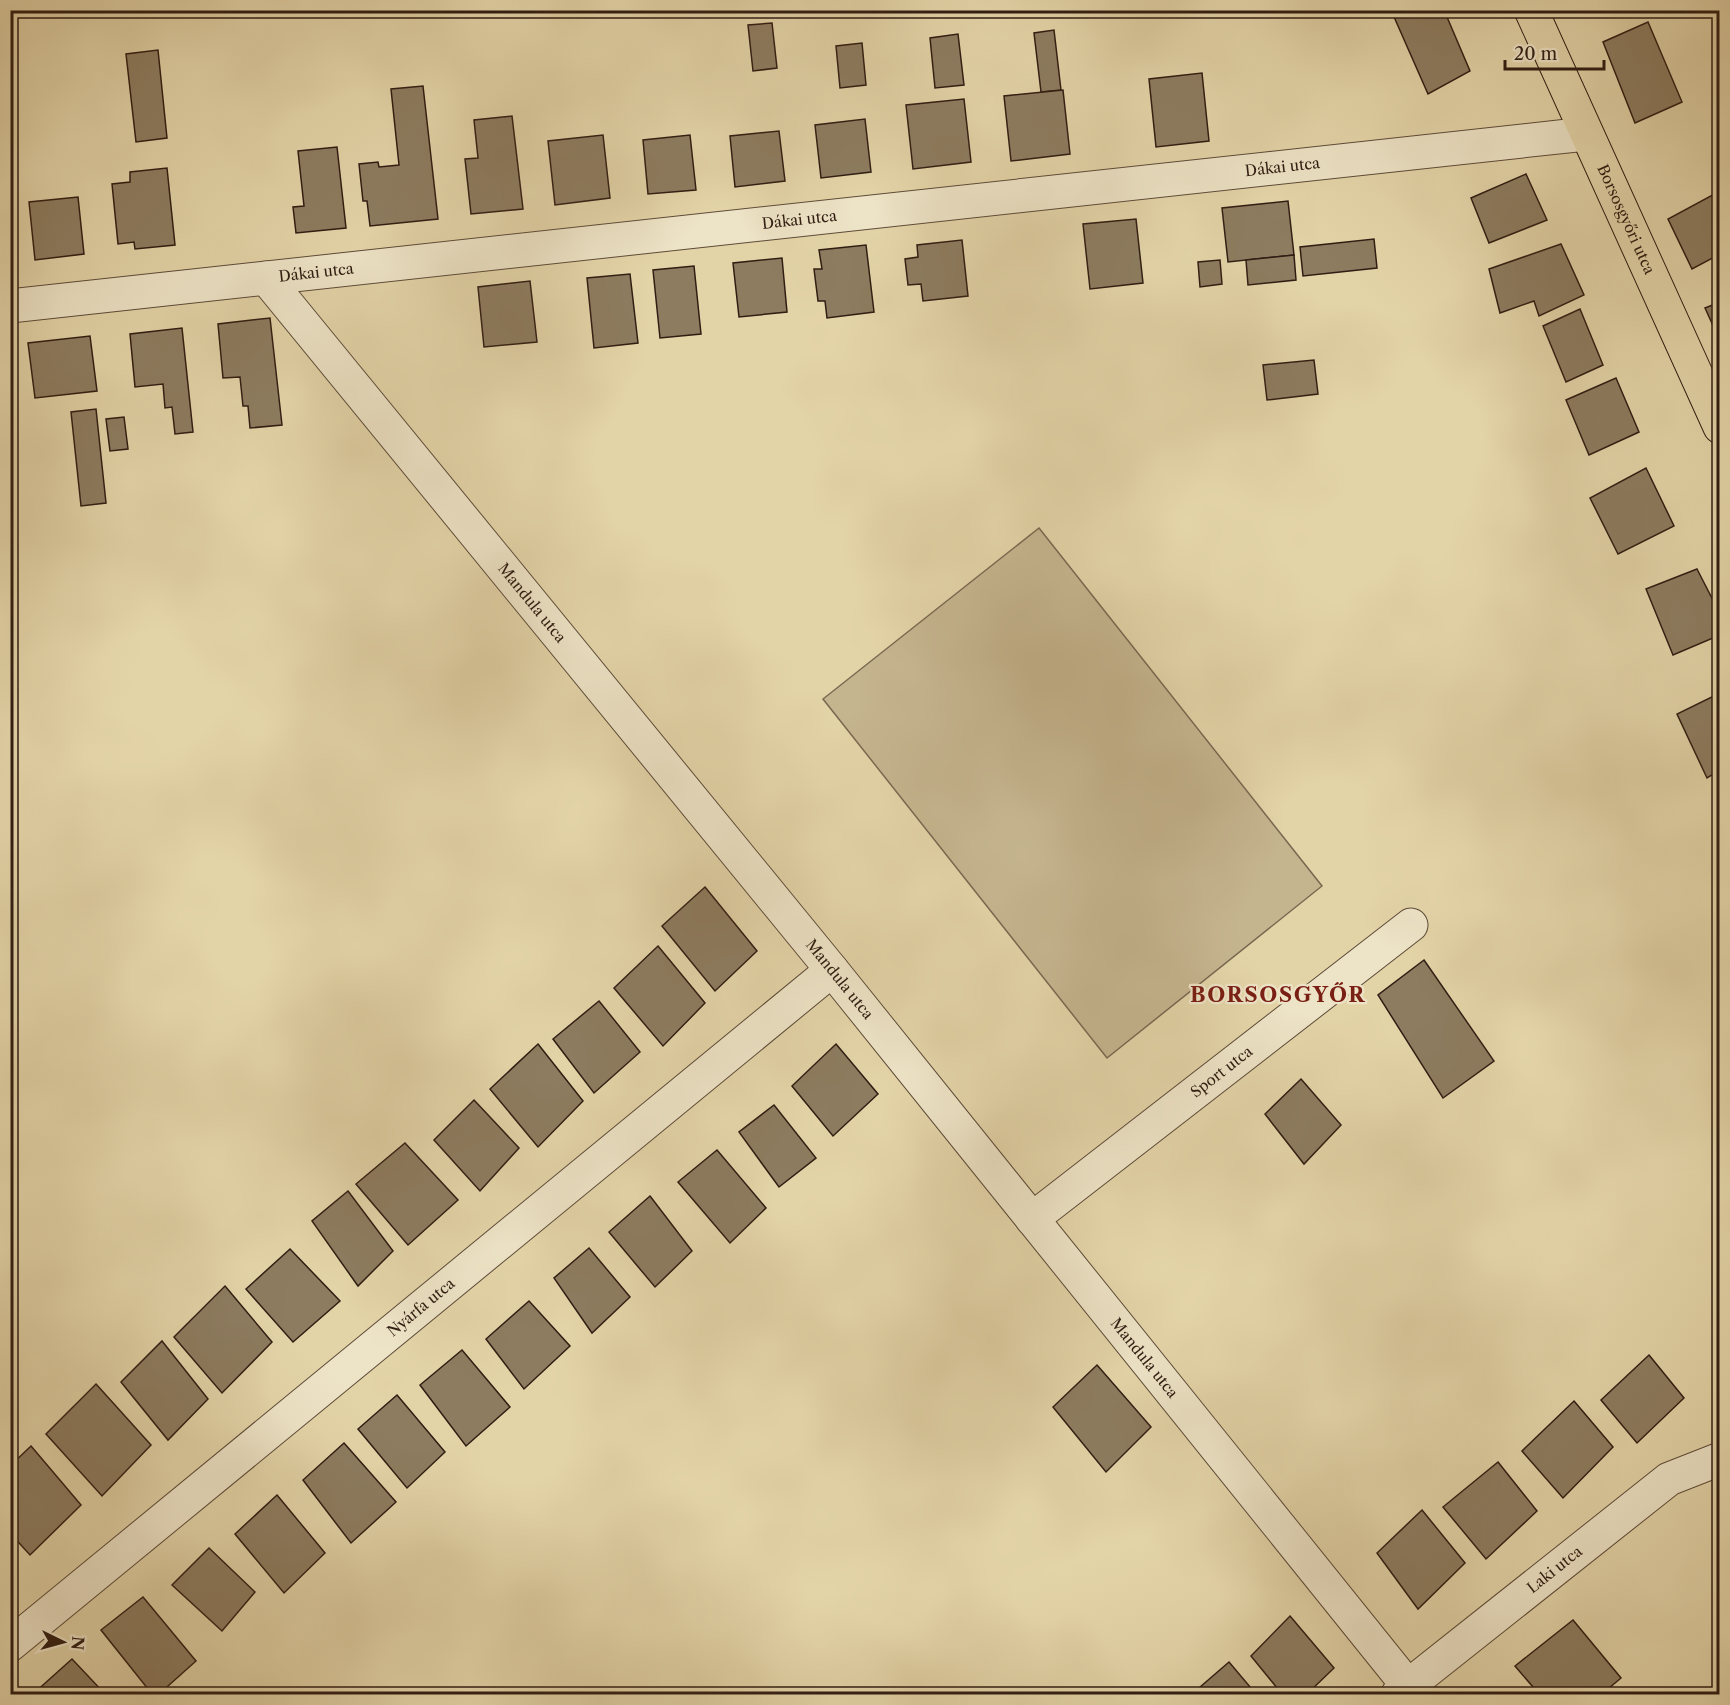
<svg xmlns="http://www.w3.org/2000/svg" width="1730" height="1705" viewBox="0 0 1730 1705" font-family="'Libre Caslon Text',serif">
<rect width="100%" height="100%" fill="#e3d4a8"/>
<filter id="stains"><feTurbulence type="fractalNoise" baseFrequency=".00333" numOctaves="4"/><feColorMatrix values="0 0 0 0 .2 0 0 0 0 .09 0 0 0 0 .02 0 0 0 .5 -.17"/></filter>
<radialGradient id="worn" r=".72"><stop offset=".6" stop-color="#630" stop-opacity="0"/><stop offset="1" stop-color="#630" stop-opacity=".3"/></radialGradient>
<polygon fill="#c5b58f" stroke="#7a6951" stroke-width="1.5" points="1039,528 1322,886 1107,1058 823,699"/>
<g fill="#8d7c60" stroke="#301d13" stroke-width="1.5">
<polygon points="1391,10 1444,10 1470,71 1428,94"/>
<polygon points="1648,22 1682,102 1635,123 1603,42"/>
<polygon points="772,23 777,68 753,71 748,25"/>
<polygon points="1054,30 1061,90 1041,92 1034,33"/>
<polygon points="958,34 964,85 935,88 930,38"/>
<polygon points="862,43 866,85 840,88 836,46"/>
<polygon points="158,50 167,138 136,142 126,54"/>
<polygon points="1202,73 1209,141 1156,147 1149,79"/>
<polygon points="423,86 438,219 370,226 367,201 363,201 359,164 378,162 379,167 399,165 391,89"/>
<polygon points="1063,90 1070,154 1011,161 1004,96"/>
<polygon points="964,99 971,162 913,169 906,105"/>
<polygon points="512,116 523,209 471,214 465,159 478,158 474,120"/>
<polygon points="865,119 871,172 821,178 815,125"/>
<polygon points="779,131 785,181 735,187 730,136"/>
<polygon points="603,135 610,198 555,205 548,141"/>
<polygon points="690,135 696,190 648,194 643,140"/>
<polygon points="337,147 346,228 296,233 293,207 304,206 298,151"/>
<polygon points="167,168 175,245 135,249 134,242 118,244 112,184 130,182 130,172"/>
<polygon points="1526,174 1547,220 1489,243 1471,198"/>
<polygon points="1720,191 1720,254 1692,269 1668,219"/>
<polygon points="78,197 84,254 35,260 29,202"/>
<polygon points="1288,201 1294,255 1228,262 1222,208"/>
<polygon points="1136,219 1143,283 1090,289 1083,224"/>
<polygon points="1374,239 1377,268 1303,276 1300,247"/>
<polygon points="962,240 968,296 923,301 921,284 908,285 905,259 918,257 917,245"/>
<polygon points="1561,244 1584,295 1539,316 1534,301 1500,313 1489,269"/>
<polygon points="866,245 874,312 827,318 825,301 818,301 814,269 822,269 819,250"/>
<polygon points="1294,255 1296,280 1248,285 1246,260"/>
<polygon points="782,258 787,312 739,317 733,263"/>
<polygon points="1220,260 1222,284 1200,287 1198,262"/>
<polygon points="694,266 701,334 660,338 653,270"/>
<polygon points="630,274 638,343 594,348 587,278"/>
<polygon points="530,281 537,342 484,347 478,287"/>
<polygon points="1720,302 1720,341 1705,308"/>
<polygon points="1580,309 1603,365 1566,382 1543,326"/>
<polygon points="270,318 282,425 250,428 248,406 243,406 240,377 223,378 218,324"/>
<polygon points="182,328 193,432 175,434 172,407 165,408 163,384 135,387 130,334"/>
<polygon points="90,336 97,391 35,398 28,343"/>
<polygon points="1314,360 1318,394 1267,400 1263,365"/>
<polygon points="1616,378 1639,432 1589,455 1566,400"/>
<polygon points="96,409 106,503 81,506 71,412"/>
<polygon points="124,417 128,449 110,451 106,419"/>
<polygon points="1646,468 1674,526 1618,554 1590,498"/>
<polygon points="1697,569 1720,614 1720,635 1673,655 1646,589"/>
<polygon points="1720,693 1720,770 1707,778 1677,714"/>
<polygon points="705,887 757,951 715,991 662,926"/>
<polygon points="658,946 705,1003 663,1046 614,988"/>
<polygon points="1424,960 1494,1061 1443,1098 1378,995"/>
<polygon points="599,1001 640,1052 594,1093 553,1039"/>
<polygon points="538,1044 583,1101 538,1147 490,1089"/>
<polygon points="836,1044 878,1094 833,1136 792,1086"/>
<polygon points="1301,1079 1341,1125 1304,1164 1265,1114"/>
<polygon points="474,1100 519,1148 480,1191 434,1140"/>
<polygon points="774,1105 816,1158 779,1187 739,1132"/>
<polygon points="405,1143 458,1200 408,1245 356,1184"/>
<polygon points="717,1150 766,1208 730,1243 678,1182"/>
<polygon points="348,1191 393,1251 358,1286 312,1221"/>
<polygon points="650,1196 692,1251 655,1287 609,1232"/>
<polygon points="589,1248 630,1297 592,1333 554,1278"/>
<polygon points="290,1249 340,1301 293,1342 246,1289"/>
<polygon points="225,1286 272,1342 222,1393 174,1337"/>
<polygon points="529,1301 570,1346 524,1389 486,1339"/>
<polygon points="162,1341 208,1399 168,1440 121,1382"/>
<polygon points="462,1350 510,1407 466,1446 420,1385"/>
<polygon points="1649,1355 1684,1398 1637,1443 1601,1400"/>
<polygon points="1097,1365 1151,1427 1106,1472 1053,1407"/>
<polygon points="96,1384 151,1445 102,1496 46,1434"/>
<polygon points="397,1395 445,1452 407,1488 358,1429"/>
<polygon points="1574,1401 1613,1447 1563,1498 1522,1451"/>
<polygon points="344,1443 396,1502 351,1543 303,1480"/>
<polygon points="31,1446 81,1505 30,1555 10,1533 10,1466"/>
<polygon points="1498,1462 1537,1511 1486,1559 1443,1507"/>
<polygon points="277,1495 325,1553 284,1593 235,1534"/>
<polygon points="1422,1510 1465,1563 1418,1609 1377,1553"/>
<polygon points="209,1548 255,1592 222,1631 172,1585"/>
<polygon points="143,1597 196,1661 159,1694 152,1694 101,1630"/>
<polygon points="1290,1616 1334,1668 1307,1694 1282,1694 1251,1656"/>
<polygon points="1573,1620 1621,1678 1602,1694 1539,1694 1515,1666"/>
<polygon points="72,1659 105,1694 33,1694"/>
<polygon points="1229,1662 1256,1694 1192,1694"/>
</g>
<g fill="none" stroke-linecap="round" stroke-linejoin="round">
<defs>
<g id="minor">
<path id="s1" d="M266,278L832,970L1408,1686"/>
<path id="s2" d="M10,306L1586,134"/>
<path id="s3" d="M1032,1219L1411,925"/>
<path id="s4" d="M10,1645L832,970"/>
<path id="s5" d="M1398,1694L1669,1479L1720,1459"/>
</g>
<g id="primary">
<path id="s6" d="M1531,10L1720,427"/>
</g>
</defs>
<use href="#minor" stroke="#5d4b38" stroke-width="35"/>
<use href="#primary" stroke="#301d13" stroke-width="35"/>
<use href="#minor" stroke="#ede3c6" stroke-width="33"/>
<use href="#primary" stroke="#e3d4a8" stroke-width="33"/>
</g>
<g text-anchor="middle" stroke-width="4.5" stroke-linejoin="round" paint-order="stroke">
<g font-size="15" fill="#301d13" stroke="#ede3c6">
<text dy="5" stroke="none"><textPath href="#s2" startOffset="1280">Dákai utca</textPath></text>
<text dy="5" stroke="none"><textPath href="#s6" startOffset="230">Borsosgyőri utca</textPath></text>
<text dy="5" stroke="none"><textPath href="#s2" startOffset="794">Dákai utca</textPath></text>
<text dy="5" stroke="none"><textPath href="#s2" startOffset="308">Dákai utca</textPath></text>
<text dy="5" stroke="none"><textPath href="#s1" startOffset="420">Mandula utca</textPath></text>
<text dy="5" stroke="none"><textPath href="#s1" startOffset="906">Mandula utca</textPath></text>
<text dy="5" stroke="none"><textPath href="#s3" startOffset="240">Sport utca</textPath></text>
<text dy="5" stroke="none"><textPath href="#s4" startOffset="532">Nyárfa utca</textPath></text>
<text dy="5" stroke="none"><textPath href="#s1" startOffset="1392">Mandula utca</textPath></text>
<text dy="5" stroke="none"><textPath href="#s5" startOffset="200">Laki utca</textPath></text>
</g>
<g font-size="21" font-weight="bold" letter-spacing="1.5" fill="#7a1f14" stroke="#ede3c6">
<text x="1278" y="1002">BORSOSGYŐR</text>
</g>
</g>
<rect width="1730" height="1705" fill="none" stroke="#e3d4a8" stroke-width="36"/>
<rect x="12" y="12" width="1706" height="1681" fill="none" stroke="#301d13" stroke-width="3"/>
<rect x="18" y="18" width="1694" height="1669" fill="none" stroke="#301d13" stroke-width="1.5"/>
<g transform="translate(63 1642) rotate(95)" stroke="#ede3c6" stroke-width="4.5" paint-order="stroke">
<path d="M0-4.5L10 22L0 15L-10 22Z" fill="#301d13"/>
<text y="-9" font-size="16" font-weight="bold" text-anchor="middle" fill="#301d13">N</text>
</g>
<path d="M1505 60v9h99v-9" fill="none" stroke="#301d13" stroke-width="3"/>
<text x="1514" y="60" font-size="18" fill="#301d13" stroke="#ede3c6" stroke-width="4.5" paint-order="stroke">20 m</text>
<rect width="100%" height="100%" filter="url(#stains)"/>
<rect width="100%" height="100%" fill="url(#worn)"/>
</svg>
